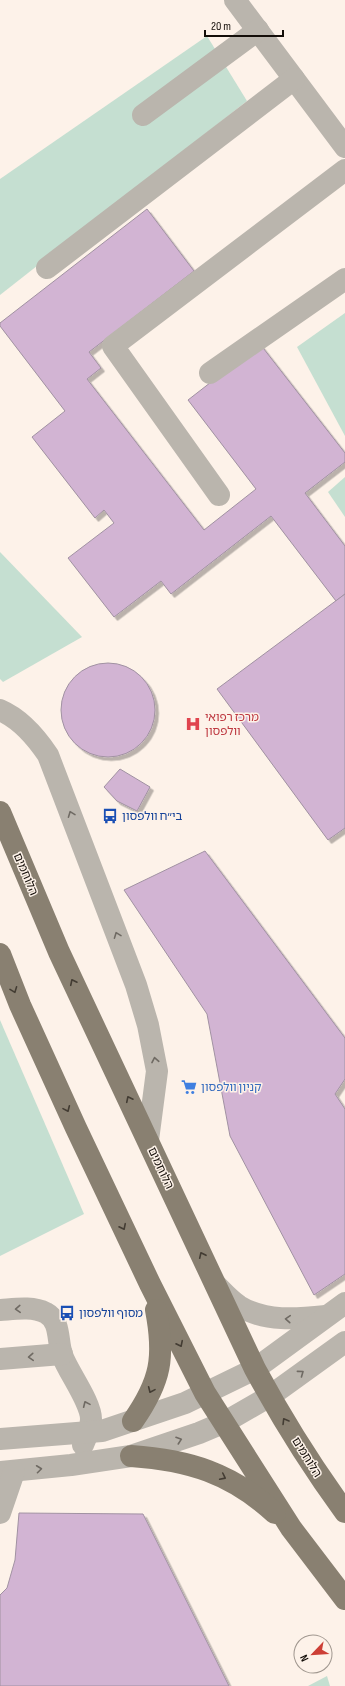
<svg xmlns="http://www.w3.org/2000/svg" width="345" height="1686" viewBox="0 0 345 1686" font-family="'Sofia Sans Condensed','Noto Sans Hebrew',sans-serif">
<defs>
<filter id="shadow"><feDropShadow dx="3.5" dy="3.5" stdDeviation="0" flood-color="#0004"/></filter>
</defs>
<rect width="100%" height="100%" fill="#fdf2e9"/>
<g fill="#c5dfd1">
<polygon points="207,36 247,101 0,295 0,179"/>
<polygon points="345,313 345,436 297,347"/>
<polygon points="345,477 345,517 328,492"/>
<polygon points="0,552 82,637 3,682 0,679"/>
<polygon points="0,1020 84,1214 0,1256"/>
<polygon points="327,1676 330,1686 308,1686"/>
</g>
<g fill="#d2b4d3" stroke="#a192a2" filter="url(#shadow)">
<polygon points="147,209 194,271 89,352 101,368 87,379 204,530 256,489 188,400 260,344 345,453 345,462 305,493 345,546 345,594 336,601 271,516 171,594 161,581 114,617 68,558 114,523 104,510 95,518 32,437 65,411 0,326 0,323"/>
<polygon points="345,594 345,828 328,840 217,689"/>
<circle cx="108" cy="710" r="47"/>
<polygon points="120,769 150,787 137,811 117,801 104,787"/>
<polygon points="205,851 345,1038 345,1079 335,1094 345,1109 345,1274 314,1295 230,1136 207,1014 124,890"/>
<polygon points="19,1513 143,1514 229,1686 0,1686 0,1595 7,1588 15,1560"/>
</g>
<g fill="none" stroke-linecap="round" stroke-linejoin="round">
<g stroke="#bab5ad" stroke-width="22">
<polyline points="235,0 345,147"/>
<polyline points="143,115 258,30"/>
<polyline points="47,268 294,79"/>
<polyline points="210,373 345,279"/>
<polyline points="219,495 113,346 345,170"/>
<path d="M0,710C21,719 36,737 48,755L136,985L148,1025L157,1071L148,1140"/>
<path d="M216,1285C223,1292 230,1300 239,1306C265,1322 297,1319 326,1316"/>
<path d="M0,1310C15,1309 32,1306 46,1313C61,1321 57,1340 62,1355C68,1372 91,1402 91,1419C91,1428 86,1437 83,1445"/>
<polyline points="0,1359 62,1354"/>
<polyline points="0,1439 102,1431 185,1403 255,1369 345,1303"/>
<polyline points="0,1472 71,1465 131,1456 199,1433 225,1422 270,1396 345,1342"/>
<polyline points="0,1513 14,1472"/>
</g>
<g stroke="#898071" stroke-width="22">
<path d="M0,812L59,952L255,1369C282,1419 312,1467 345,1512"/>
<polyline points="0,954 20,1005 76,1128 150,1284 205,1393 291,1528 345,1599"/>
<path d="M133,1421C161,1381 165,1357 156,1310"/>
<path d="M131,1456C189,1460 231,1473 275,1513"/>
</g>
</g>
<defs><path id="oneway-chevron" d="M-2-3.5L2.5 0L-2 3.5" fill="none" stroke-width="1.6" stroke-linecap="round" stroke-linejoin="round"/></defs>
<g stroke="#6f6a63">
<use href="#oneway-chevron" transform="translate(71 814) rotate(-111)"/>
<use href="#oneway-chevron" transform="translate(117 935) rotate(-111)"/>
<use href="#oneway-chevron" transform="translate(155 1060) rotate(-101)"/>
<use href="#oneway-chevron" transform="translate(18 1309) rotate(177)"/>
<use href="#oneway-chevron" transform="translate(288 1319) rotate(-176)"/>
<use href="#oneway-chevron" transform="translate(31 1357) rotate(176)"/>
<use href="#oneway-chevron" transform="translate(301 1373) rotate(-36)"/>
<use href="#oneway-chevron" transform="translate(86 1404) rotate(-114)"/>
<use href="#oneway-chevron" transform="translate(179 1440) rotate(-19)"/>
<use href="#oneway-chevron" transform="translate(39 1469) rotate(-7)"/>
</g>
<g stroke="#433c33">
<use href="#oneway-chevron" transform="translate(73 982) rotate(-116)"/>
<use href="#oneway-chevron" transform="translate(14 990) rotate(69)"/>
<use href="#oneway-chevron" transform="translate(129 1099) rotate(-116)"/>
<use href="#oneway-chevron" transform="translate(67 1109) rotate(66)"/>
<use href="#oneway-chevron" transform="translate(123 1227) rotate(64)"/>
<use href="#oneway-chevron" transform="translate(202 1255) rotate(-115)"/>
<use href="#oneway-chevron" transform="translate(180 1344) rotate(64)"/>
<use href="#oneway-chevron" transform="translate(151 1390) rotate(114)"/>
<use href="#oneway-chevron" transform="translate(285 1421) rotate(-121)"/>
<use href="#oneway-chevron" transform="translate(223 1477) rotate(26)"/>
</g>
<defs>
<symbol id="hospital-bare" viewBox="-9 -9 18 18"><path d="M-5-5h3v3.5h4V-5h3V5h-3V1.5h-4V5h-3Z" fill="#e0444e" stroke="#fdf2e9" stroke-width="2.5" paint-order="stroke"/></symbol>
<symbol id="bus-bare" viewBox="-9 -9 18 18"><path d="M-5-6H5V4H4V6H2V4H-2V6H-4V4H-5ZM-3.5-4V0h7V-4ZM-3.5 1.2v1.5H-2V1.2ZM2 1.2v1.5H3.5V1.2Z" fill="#1a4fb4" stroke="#fdf2e9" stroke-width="2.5" paint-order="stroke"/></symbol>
<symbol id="supermarket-bare" viewBox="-9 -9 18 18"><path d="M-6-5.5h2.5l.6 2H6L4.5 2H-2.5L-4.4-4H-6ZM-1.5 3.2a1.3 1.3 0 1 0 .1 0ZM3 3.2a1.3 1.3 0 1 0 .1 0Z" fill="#3f7fe0" stroke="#fdf2e9" stroke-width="2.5" paint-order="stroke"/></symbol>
</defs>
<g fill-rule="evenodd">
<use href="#hospital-bare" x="182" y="713" width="22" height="22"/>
<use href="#bus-bare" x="99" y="805" width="22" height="22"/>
<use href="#supermarket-bare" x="178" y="1076" width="22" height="22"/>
<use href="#bus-bare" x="56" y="1302" width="22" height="22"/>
</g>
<g text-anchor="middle" stroke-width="3" stroke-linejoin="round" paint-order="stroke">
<g font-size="12" fill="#be3a42" stroke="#fdf2e9" text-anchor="start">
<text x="205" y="721">מרכז רפואי<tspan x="205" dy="14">וולפסון</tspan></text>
</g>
<g font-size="12" fill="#164399" stroke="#fdf2e9" text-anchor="start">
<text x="122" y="820">בי״ח וולפסון</text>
<text x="79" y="1317">מסוף וולפסון</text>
</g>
<g font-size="12" fill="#140e09" stroke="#fdf2e9">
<text transform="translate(26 874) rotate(67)" y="4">הלוחמים</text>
<text transform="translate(161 1168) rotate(65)" y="4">הלוחמים</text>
<text transform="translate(307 1457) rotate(58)" y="4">הלוחמים</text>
</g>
<g font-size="12" fill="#366cbe" stroke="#fdf2e9" text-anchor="start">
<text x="201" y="1091">קניון וולפסון</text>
</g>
</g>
<g transform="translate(313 1654) rotate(245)"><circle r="19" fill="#fdf2e9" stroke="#a0978f"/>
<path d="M0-3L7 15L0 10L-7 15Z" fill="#cd3f36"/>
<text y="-6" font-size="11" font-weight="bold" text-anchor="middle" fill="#140e09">N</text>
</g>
<path d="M205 30v6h78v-6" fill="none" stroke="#140e09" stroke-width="2"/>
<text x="211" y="30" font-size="12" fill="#140e09" stroke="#fdf2e9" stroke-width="3" paint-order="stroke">20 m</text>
</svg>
